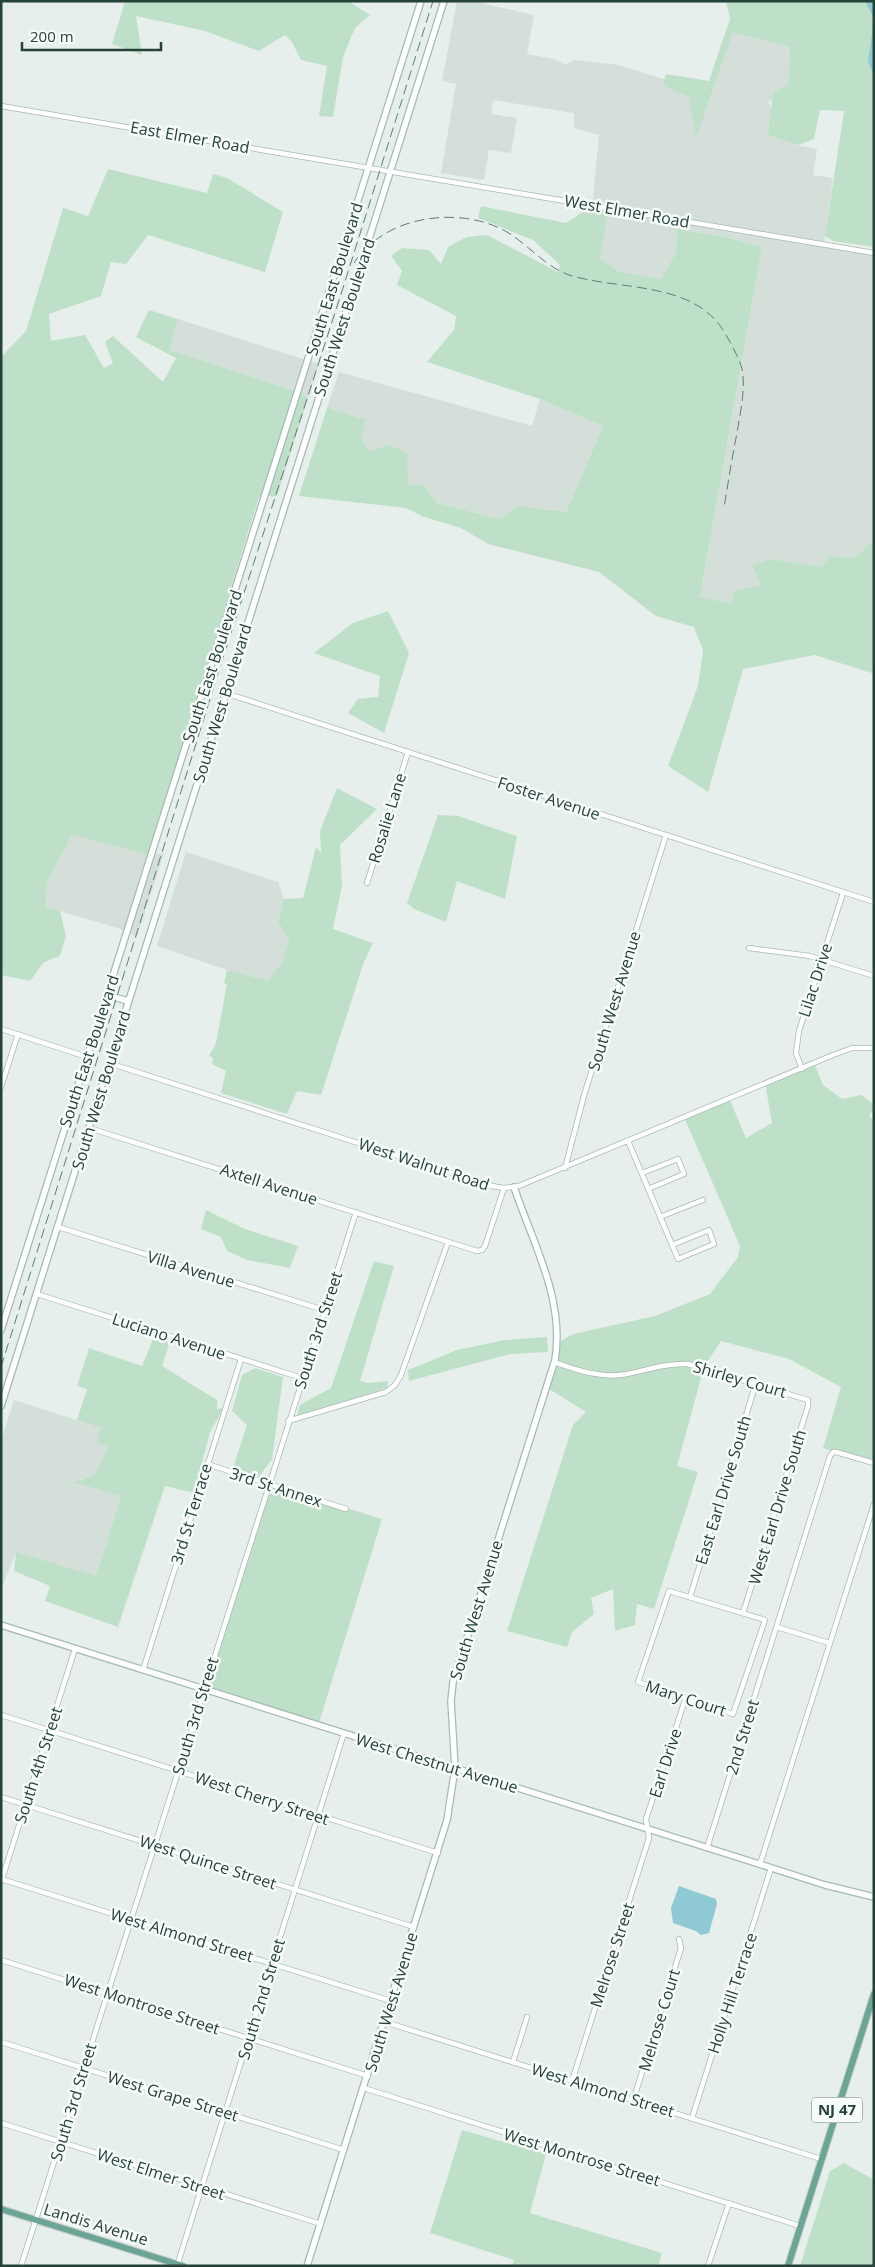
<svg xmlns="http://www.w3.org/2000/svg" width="875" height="2267" viewBox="0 0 875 2267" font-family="'Open Sans',sans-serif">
<rect width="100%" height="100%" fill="#e6efeb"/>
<g fill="#d4dfda">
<polygon points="457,1 473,1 534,15 527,54 555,59 566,65 574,60 619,65 695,89 704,116 733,33 790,47 788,89 768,102 795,145 817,149 813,175 833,178 824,245 874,254 874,540 854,558 830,556 821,567 771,559 752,565 762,585 731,604 700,598 762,247 726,237 684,230 677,220 676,252 661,279 618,272 600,258 607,210 592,206 599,135 574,128 574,113 493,100 491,114 517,118 511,153 489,150 484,180 441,173 456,84 442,81"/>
<polygon points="178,319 319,364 308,398 295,391 170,350"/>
<polygon points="339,372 532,426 540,399 603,426 566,512 519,506 500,519 437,503 424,485 408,485 389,445 368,452 327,408"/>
<polygon points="72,835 148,855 164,853 137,937 124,930 46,907 47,882"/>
<polygon points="186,852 278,882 284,899 278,922 289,939 278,984 227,970 157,946"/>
<polygon points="14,1400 101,1428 98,1442 109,1446 94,1475 75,1481 121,1496 96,1576 16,1553 1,1589 1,1441"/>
</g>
<g fill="#bfe0c8">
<polygon points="125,1 348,1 370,15 355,28 343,57 333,117 319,116 327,66 301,60 292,42 285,35 259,51 205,31 136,16 142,55 112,44"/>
<polygon points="726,1 874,1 874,247 833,241 825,236 844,111 820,110 814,139 798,145 768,135 773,92 788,85 790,47 733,33 696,138 689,97 663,85 666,74 709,81 730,19"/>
<polygon points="108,169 207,193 213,174 227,178 283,212 265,272 148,235 126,264 111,262 101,296 49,314 51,341 85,335 104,368 113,363 105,342 113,336 163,382 176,358 136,337 149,310 178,319 170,350 295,391 308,398 277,496 259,497 148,855 72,835 47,882 46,907 60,911 66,936 60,956 44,962 30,981 1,975 1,357 26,331 63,208 88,216"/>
<polygon points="481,206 566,223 592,206 608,210 600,258 619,272 661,279 676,252 677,220 685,221 684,230 726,237 762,247 700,597 731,604 734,591 761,585 752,565 771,559 821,567 830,556 854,558 874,540 874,668 871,673 815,655 743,669 708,792 668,766 698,686 703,650 694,627 656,616 599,572 488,544 461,528 424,517 406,508 299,496 327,408 366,420 361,437 368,451 389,445 407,453 408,485 424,485 437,503 500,519 519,506 566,512 603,426 540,399 427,362 454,330 456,316 397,285 402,271 391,256 402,248 429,250 441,264 448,247 467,237 487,235 558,272 560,265 533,240 478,218"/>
<polygon points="388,611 409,653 384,733 348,713 358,699 378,697 380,676 314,653 353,623"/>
<polygon points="337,788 377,809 340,845 342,886 333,929 373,943 364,962 321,1095 297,1091 287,1114 221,1093 226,1071 212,1064 213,1058 209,1056 216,1043 227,984 224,983 227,970 268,981 283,961 289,939 278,922 284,899 303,898 316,847 321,853 320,831"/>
<polygon points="438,815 458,816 517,836 505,899 457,881 446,922 414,909 407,903"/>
<polygon points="814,1063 823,1085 842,1099 861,1095 874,1104 874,1109 869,1116 874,1120 874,1463 823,1448 841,1387 789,1359 721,1341 704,1367 677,1466 698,1472 654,1609 637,1604 635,1625 615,1631 613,1589 591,1598 594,1614 572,1632 567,1647 507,1631 573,1425 586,1412 546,1387 561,1341 573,1334 655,1316 710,1294 738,1257 740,1246 684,1117 729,1098 746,1138 772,1123 765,1083"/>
<polygon points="206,1210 245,1229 298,1246 290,1268 247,1260 227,1251 221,1237 201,1229"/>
<polygon points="374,1261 394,1266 360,1381 368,1383 388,1381 387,1388 297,1416 300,1405 331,1388"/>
<polygon points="154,1337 170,1342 162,1366 217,1400 217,1409 224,1408 210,1432 194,1493 165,1486 118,1627 45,1601 50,1586 14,1571 16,1552 96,1576 121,1496 74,1482 94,1475 109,1446 97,1443 101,1428 77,1420 87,1389 77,1386 89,1348 142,1366"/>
<polygon points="547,1337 548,1352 510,1354 409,1381 408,1370 457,1350 505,1340"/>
<polygon points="255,1368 283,1377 272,1459 259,1477 233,1468 247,1425 232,1411 242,1375"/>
<polygon points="268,1484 382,1519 318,1726 203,1690"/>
<polygon points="462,2130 546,2154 530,2213 662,2253 658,2266 512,2266 514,2260 430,2233"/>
<polygon points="844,2163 874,2180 874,2266 800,2266 830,2171"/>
</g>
<g fill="#8ec9d4">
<polygon points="865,1 874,1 874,75 868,62 874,19"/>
<polygon points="679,1886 716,1899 717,1904 709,1933 701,1935 696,1931 673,1923 671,1908"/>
</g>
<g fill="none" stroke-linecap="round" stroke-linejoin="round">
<defs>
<g id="street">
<polyline points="1,106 874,253"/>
<polyline points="225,693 874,902"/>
<polyline points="367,883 408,752"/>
<polyline points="749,948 810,956 874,976"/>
<polyline points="1,1029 87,1057"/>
<polyline points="109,1063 492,1186 504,1188 519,1186 833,1055 852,1048 874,1048"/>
<polyline points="802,1069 796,1053 799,1031 843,893"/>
<polyline points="1,1087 18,1034"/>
<polyline points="89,1128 477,1251 482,1250 485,1246 504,1188"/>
<polyline points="628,1141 678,1259 714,1244 709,1230 672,1245"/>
<polyline points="565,1168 585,1092 666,835"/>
<polyline points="642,1173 678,1159 684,1174 648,1189"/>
<polyline points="660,1217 703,1200"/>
<polyline points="58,1227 324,1310"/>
<polyline points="37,1294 302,1378"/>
<path d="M554,1362C577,1370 602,1379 627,1374C647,1370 667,1363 688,1364L808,1400V1406L743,1613"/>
<polyline points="288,1421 386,1392 395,1385 401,1375 448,1242"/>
<polyline points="207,1464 346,1509"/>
<polygon points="669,1591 765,1620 733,1714 638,1682"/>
<polyline points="690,1597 756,1383"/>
<polyline points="777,1627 829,1643"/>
<polyline points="143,1670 241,1359"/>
<polyline points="1,1715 438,1853"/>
<polyline points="1,1797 414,1927"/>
<polyline points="707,1848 830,1456 833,1452 836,1452 874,1463"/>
<polyline points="760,1864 874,1504"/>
<polyline points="1,1879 391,2001"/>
<polyline points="1,1882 75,1649"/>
<polyline points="1,1960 368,2076"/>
<polyline points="385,2022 821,2159"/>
<polyline points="1,2042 344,2150"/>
<polyline points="513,2062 527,2017"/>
<polyline points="572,2081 649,1838 646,1819 686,1697"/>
<polyline points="364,2088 800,2226"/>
<polyline points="633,2101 681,1948 679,1939"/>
<polyline points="692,2118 771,1868"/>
<polyline points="1,2123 321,2224"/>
<polyline points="21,2266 356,1212"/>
<polyline points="177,2266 344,1733"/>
<polyline points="708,2266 729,2203"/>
</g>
<g id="secondary">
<polyline points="107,995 128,1001"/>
<polyline points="1,1330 421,1"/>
<polyline points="1,1406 444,1"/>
<polyline points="1,1625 740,1858 825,1885 874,1897"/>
<path d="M307,2266L447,1820L455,1768L451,1701L453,1682L555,1360C565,1299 533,1244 514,1187"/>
</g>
<g id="primary">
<polyline points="1,2209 183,2266"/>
<polyline points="788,2266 874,1994"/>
</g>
</defs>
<use href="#street" stroke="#a8b8b2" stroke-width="6"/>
<use href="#secondary" stroke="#a4bbb3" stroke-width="8"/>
<use href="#primary" stroke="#c2cac8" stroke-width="8"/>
<use href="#street" stroke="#fff" stroke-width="4.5"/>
<use href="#secondary" stroke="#fff" stroke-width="5.5"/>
<use href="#primary" stroke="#6aa596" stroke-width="6"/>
<g stroke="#5f7d75" stroke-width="1" stroke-dasharray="10 5" stroke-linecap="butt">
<path d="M354,263C385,215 460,205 507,232C529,245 544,266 569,275C620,291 696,280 726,335C732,345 739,358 742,369C746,390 740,413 737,433C732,458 728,483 724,508"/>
<polyline points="1,1367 220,667 343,288 433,1"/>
</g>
</g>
<g text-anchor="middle" stroke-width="5" stroke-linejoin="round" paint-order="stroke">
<rect fill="#f7fbf9" stroke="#637a73" stroke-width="1" x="812" y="2097.5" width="50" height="25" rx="4"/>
<g font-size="15" font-weight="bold" fill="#24423a">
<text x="837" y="2115">NJ 47</text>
</g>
<g font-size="16" fill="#24423a" stroke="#f7fbf9">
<text transform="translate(190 137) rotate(10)" y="6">East Elmer Road</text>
<text transform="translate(627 211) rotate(10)" y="6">West Elmer Road</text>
<text transform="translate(334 279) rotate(-73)" y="6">South East Boulevard</text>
<text transform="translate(344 317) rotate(-72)" y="6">South West Boulevard</text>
<text transform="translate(212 666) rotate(-72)" y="6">South East Boulevard</text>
<text transform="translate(222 703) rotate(-73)" y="6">South West Boulevard</text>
<text transform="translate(549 798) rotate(18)" y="6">Foster Avenue</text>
<text transform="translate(387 818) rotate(-73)" y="6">Rosalie Lane</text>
<text transform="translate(815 980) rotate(-72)" y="6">Lilac Drive</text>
<text transform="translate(614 1001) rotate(-73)" y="6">South West Avenue</text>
<text transform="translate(89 1051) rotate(-72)" y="6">South East Boulevard</text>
<text transform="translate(101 1090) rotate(-73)" y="6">South West Boulevard</text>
<text transform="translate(424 1164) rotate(18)" y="6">West Walnut Road</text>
<text transform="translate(269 1184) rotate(18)" y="6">Axtell Avenue</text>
<text transform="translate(191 1269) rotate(17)" y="6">Villa Avenue</text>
<text transform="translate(318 1330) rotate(-72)" y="6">South 3rd Street</text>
<text transform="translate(169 1336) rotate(18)" y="6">Luciano Avenue</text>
<text transform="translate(740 1379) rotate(16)" y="6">Shirley Court</text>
<text transform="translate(276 1487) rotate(18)" y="6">3rd St Annex</text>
<text transform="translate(723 1490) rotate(-73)" y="6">East Earl Drive South</text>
<text transform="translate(777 1507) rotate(-73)" y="6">West Earl Drive South</text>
<text transform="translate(191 1514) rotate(-73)" y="6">3rd St Terrace</text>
<text transform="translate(476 1610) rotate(-73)" y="6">South West Avenue</text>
<text transform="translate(686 1698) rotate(18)" y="6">Mary Court</text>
<text transform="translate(195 1716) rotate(-73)" y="6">South 3rd Street</text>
<text transform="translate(742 1737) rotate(-73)" y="6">2nd Street</text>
<text transform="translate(437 1763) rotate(17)" y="6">West Chestnut Avenue</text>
<text transform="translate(665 1763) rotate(-72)" y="6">Earl Drive</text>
<text transform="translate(38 1765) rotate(-72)" y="6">South 4th Street</text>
<text transform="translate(262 1798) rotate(18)" y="6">West Cherry Street</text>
<text transform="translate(208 1862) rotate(18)" y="6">West Quince Street</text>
<text transform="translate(182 1935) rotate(17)" y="6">West Almond Street</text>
<text transform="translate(612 1955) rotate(-72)" y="6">Melrose Street</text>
<text transform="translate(732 1993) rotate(-72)" y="6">Holly Hill Terrace</text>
<text transform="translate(261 1999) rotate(-73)" y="6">South 2nd Street</text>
<text transform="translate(391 2002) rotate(-73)" y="6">South West Avenue</text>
<text transform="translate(142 2004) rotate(18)" y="6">West Montrose Street</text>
<text transform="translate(659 2020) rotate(-73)" y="6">Melrose Court</text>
<text transform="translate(603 2090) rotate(17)" y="6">West Almond Street</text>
<text transform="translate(173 2096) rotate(17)" y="6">West Grape Street</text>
<text transform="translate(73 2102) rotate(-73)" y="6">South 3rd Street</text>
<text transform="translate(582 2157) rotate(17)" y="6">West Montrose Street</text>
<text transform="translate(161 2174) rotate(18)" y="6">West Elmer Street</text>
<text transform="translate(96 2224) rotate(17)" y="6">Landis Avenue</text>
</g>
</g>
<rect width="875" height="2267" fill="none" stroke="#24423a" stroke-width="5"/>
<path d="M22 42v8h139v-8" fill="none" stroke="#24423a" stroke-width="2.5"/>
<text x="30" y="42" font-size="15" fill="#24423a" stroke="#f7fbf9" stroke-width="4" paint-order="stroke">200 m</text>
</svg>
